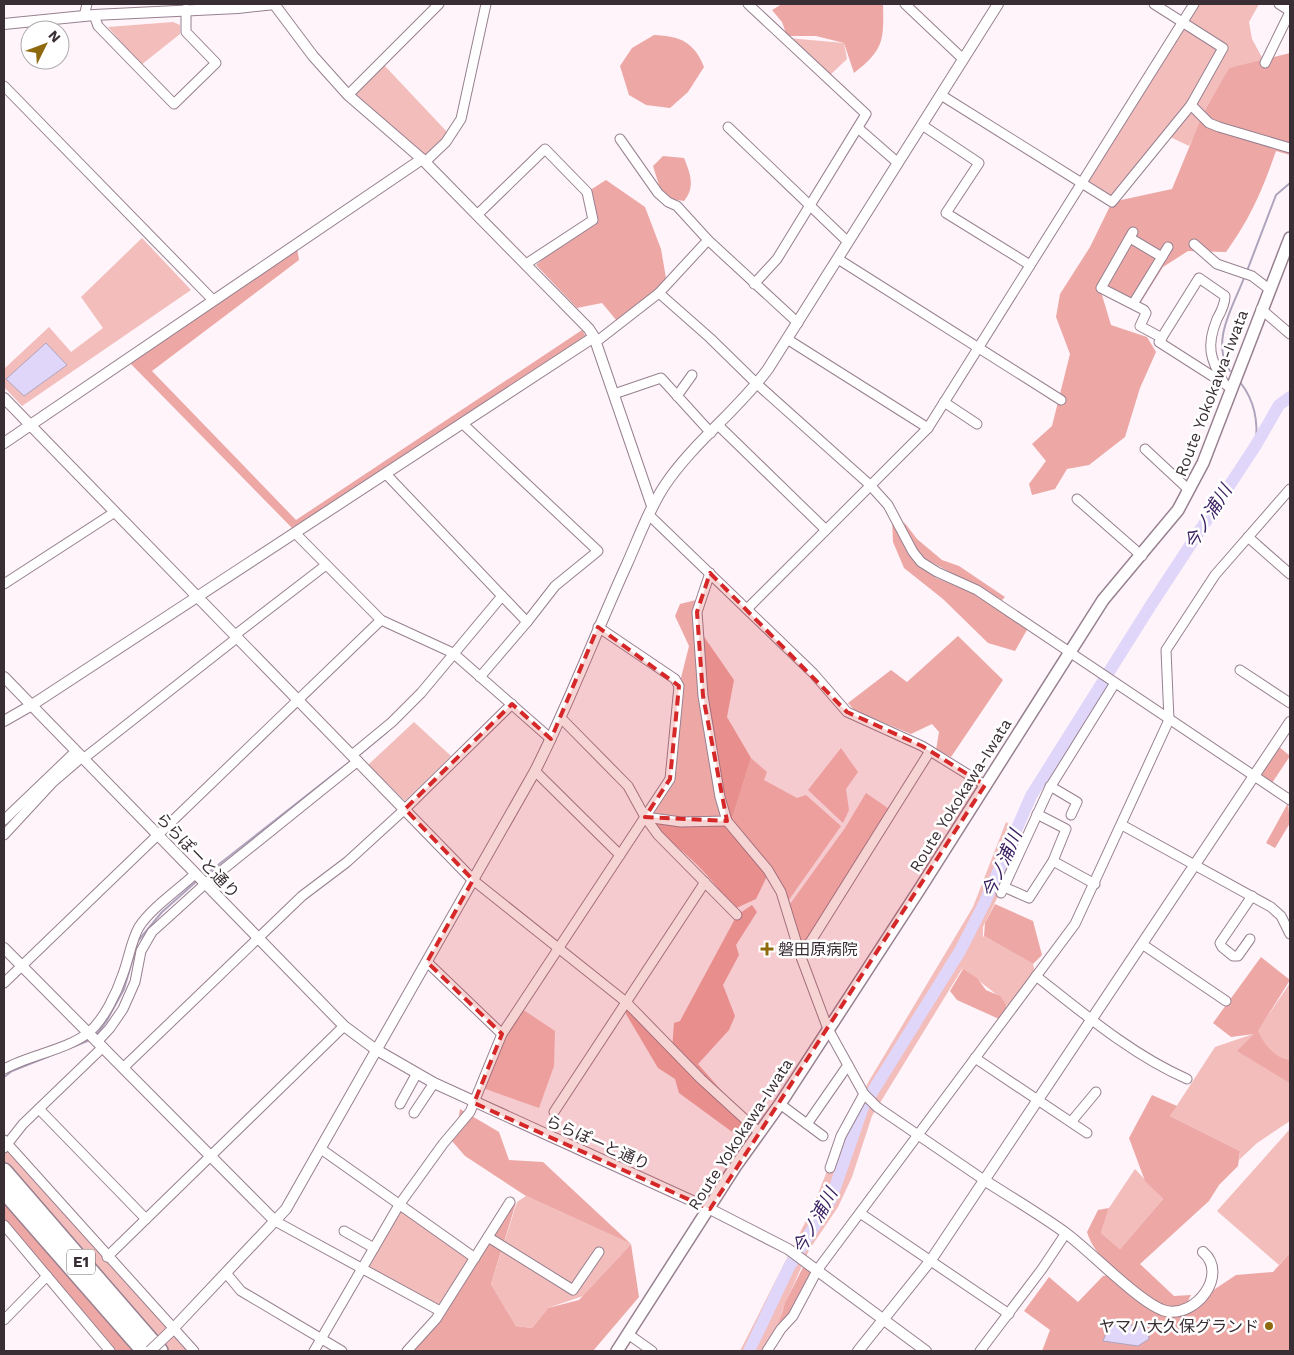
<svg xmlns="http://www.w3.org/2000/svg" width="1294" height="1355" viewBox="0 0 1294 1355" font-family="'Work Sans','Noto Sans JP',sans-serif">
<rect width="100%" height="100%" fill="#fef4fa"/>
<g fill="#f3bdbb">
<polygon points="1194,4 1259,4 1249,22 1252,39 1265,63 1229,68 1189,146 1166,135 1112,202 1081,184"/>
<polygon points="173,22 180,25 180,34 141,65 108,27"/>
<polygon points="788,38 844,43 847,59 829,76"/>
<polygon points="383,64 449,134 426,158 354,94"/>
<polygon points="142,238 191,290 22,406 4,387 4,369 49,327 71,352 103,328 81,297"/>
<polygon points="414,722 451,756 405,801 368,765"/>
<polygon points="841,748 858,772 846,789 849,810 843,823 808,790"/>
<polygon points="751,758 767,772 764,780 797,798 806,795 841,826 786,904 768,870 730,825"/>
<polygon points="866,793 892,811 801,957 790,904 845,828"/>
<path d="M1006,822L1027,837L983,927V937L984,936L1033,964L1036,976L1006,1016C1006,1013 1007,1008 1006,1004C1004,999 969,973 962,969L872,1116L852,1177L838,1207L809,1250L782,1311L776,1337L766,1351H740L812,1209L842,1133L869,1081L973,907Z"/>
<polygon points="1290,983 1290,1121 1257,1143 1239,1160 1240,1151 1170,1116 1215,1047 1256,1033"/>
<polygon points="519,1007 555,1031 554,1066 539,1108 480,1087"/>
<polygon points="1290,1129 1290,1253 1279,1265 1217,1211"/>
<polygon points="4,1143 194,1351 167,1351 4,1162"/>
<polygon points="1135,1169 1163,1199 1120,1249 1101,1233 1109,1208"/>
<polygon points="526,1196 631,1244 583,1296 548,1308 532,1328 516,1326 491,1284 517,1202"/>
<polygon points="400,1210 473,1261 440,1311 366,1269"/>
</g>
<g fill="#eda8a6">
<path d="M782,4H883C884,40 884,50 854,73L844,43L816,36H787L782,22L772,10Z"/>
<path d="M654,35C680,36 694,42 704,67L688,92L670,108L646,105L629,95L620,66L632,48Z"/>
<path d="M1290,53V155L1276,151C1262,191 1251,217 1226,252L1188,251L1163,267L1141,302L1116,297L1099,285L1111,325L1147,337L1156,352L1140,388L1125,437L1089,465L1067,469L1055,489L1032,495L1029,484L1046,461L1032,444L1052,426L1070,354L1056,317L1060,294L1090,247L1112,202L1172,189L1202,116L1229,68Z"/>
<path d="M663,156L684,158C690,173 696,187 684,201L663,198L653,166Z"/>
<polygon points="606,180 645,207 661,249 667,284 617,321 602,303 577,308 536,265 573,233 592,220 587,192"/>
<polygon points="297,248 299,260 152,371 296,520 582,330 589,341 294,530 130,363"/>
<polygon points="892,519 913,557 936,578 976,594 1028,628 1015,651 988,643 943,599 904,568 893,542"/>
<polygon points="904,522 917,539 942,560 959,566 1005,597 1002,600 920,556 906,531"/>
<path d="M696,600L698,628L734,680L727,717L751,758L730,825L769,872L756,899L732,910C710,870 675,845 640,817L670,779L679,686L689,646L675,616L680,604Z"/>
<polygon points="958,636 1003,680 951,757 936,750 939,732 932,724 911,734 855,711 848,703 891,670 907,682"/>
<polygon points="1277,745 1290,756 1270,786 1255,777"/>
<polygon points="1288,803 1290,823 1275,848 1266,843"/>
<polygon points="995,904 1033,921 1042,955 1033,964 984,936 985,923"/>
<polygon points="752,905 757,912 736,945 739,955 723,985 735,1016 729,1030 698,1064 750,1123 739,1137 679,1093 675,1079 658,1068 626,1014 626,1002 672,1049 674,1023 680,1021 737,915"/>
<path d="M1261,957L1290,980L1258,1031C1264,1044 1275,1059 1290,1060V1083L1237,1051L1254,1034L1231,1037L1213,1023Z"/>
<polygon points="963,969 977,978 986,990 1000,996 1006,1004 1006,1016 999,1019 957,1000 950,991"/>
<path d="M1152,1095L1177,1106L1170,1116L1240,1151L1238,1166L1219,1185L1209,1201L1140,1264L1174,1296L1191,1295L1185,1307H1188L1236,1275L1273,1272L1290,1253V1351H1042L1050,1330L1024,1311L1049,1277L1078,1302L1103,1276L1110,1275L1157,1306C1135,1287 1095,1261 1087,1232L1098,1210L1109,1208L1101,1233L1120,1249L1163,1199L1145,1181L1129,1138Z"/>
<polygon points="460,1109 499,1132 509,1160 543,1162 631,1244 639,1297 593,1351 407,1351 436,1319 501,1217 516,1203 491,1284 516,1326 532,1328 548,1308 579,1300 631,1244 526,1196 465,1156 452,1141 456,1137"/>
<polygon points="4,1199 141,1351 110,1351 4,1227"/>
<polygon points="806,1261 818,1269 793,1316 777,1328 785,1303"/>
</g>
<g fill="#e0d6f9" stroke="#aea4be">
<polygon points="46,343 67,365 24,396 6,379"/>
<polygon points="1116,1324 1142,1326 1148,1330 1149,1339 1138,1346 1103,1341 1107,1331"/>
</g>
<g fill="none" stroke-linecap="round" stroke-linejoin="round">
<g stroke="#aea4be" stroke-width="2">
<polyline points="1247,271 1276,195 1290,183"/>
<path d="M1230,371C1210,342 1233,307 1244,278"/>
<path d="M1240,382C1255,401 1258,421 1256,445"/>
<polyline points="358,756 387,732"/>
<polyline points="204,876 352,760"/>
<polyline points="96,1035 106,1022 124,989 138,941 162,912 198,880"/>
<polyline points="4,1077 12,1071 90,1040"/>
</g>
<polyline stroke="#e0d6f9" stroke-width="12" points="749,1351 789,1267 831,1199 863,1107 960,951 984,904 1031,796 1151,605 1256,445 1279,405 1290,397"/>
<defs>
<g id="minor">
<polyline points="748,4 866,114 777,259 754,284"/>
<polyline points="905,4 963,59"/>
<polyline points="1279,4 1290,11"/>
<polyline points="94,15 98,26 174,104 216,63 186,32 186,9"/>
<polyline points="84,16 87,4"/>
<polyline points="1265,63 1290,12"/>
<polyline points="4,86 213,300"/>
<polyline points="348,95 439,4"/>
<polyline points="941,95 1112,202 1191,105 1223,48 1154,4"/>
<polyline points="1191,105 1209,123 1219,127 1290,148"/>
<polyline points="922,125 979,163 946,213 1030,265"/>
<polyline points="728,127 848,242"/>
<polyline points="858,128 898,163"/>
<polyline points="620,139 658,193 668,202 677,206 708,240 798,323"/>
<polyline points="425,162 446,142 461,119 486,4"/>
<polyline points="477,215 545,149 587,192 593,220 526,264"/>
<polyline points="1133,232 1101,288 1144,310 1146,313 1140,326 1162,338"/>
<polyline points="1130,238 1162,257"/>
<polyline points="1194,244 1217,264 1252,276 1269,289"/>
<polyline points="838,259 1061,400"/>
<polyline points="659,293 710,338 757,384 870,485 888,505 913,552 921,562 937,572 977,590 1290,800"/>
<polyline points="1133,304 1168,247"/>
<polyline points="1261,309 1290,334"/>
<polyline points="787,339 928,428"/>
<polyline points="596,342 659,293 708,240"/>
<path d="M1224,383C1210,359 1206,346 1217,319C1221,312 1225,304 1225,296L1199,278L1159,342L1231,388"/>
<polyline points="614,394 661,378 711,433"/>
<polyline points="677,396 692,375"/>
<polyline points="944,402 977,424"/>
<polyline points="463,424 598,551 555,586 527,622"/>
<polyline points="719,426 826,530"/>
<polyline points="1145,449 1189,490"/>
<polyline points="386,474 527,622 480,677"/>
<polyline points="1077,499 1142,556"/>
<polyline points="649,515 813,673 847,712 922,746 985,785"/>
<polyline points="295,533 381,620 453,653 551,739"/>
<polyline points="1248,537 1290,574"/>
<polyline points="710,573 697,612 703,696 720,797 727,821 768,870 781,892 801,957 828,1029 864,1094 877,1107 984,1180"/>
<polyline points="4,584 115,512"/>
<polyline points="747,609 928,428 1194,4"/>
<polyline points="235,635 326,565"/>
<polyline points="1240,670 1290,703"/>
<polyline points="561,718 628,786 645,817 658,835 737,915"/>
<polyline points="352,755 392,722 421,693 502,596"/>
<polyline points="83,759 238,637"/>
<polyline points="535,771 620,855"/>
<polyline points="1050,786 1077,802 1071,815"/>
<polyline points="645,817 681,822 727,821"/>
<polyline points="4,820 75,752"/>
<polyline points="1122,825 1271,907 1281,916 1290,934"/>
<polyline points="4,835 53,782 81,758"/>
<polyline points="1053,861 1095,884"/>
<polyline points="473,880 626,1002 701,1079 760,1133"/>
<polyline points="1004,887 1029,898 1053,861 1066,829 1037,814"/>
<polyline points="1001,893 1049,789 1115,683"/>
<polyline points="1250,939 1238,956 1233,956 1222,947 1220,943 1252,896"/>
<polyline points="1142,944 1226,1001"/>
<polyline points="801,957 930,751"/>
<polyline points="427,962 502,1034"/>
<path d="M1036,976C1083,1013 1132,1055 1187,1079"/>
<polyline points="4,983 381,620"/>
<polyline points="97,1042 110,1028 123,1009 135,982 141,951 152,932 205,884 358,761"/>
<polyline points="975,1058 1087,1133"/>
<polyline points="123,1068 302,896 347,862 405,809 512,704"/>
<path d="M4,1069C29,1055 66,1050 88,1033C104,1020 117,992 123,974C129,958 131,941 139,927C151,908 179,889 195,874"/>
<polyline points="400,1104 417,1073"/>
<polyline points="780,1104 823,1136"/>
<polyline points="39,1109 146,1219"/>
<polyline points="554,1112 705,882"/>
<polyline points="414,1113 434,1083"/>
<polyline points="1071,1122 1096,1092"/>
<polyline points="807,1124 848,1065"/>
<polyline points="4,1140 194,1351"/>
<polyline points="4,1148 23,1124 103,1047"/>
<polyline points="321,1149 475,1258"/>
<polyline points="830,1168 841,1136 864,1094"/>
<polyline points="860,1213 1009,1314"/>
<polyline points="275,1221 440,1311"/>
<polyline points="4,1225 110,1351"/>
<polyline points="344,1231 374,1248"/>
<polyline points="488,1237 573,1290 599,1252"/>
<polyline points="107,1257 344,1026"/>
<polyline points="226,1273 241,1291 342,1351"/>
<polyline points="4,1320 47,1276"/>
<polyline points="628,1334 652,1351"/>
<polyline points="314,1351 399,1205 443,1144 470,1112 502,1034 670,779 679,686 675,679 598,627"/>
<polyline points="407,1351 436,1319 510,1202"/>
<polyline points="767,1351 781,1329 793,1316 818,1269 1075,924 1169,720 1166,650 1215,575 1290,489"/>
<polyline points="980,1351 1042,1269 1066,1233"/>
</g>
<g id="tertiary">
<polyline points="274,4 313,56 348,95 422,159 589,329 594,337 652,506"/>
<polyline points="4,24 94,15 238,8 275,4"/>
<polyline points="4,398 473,880"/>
<polyline points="4,443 422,159"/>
<polyline points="4,677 344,1026 375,1049 434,1083 710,1209 788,1249 926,1351"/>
<polyline points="4,721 32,705 594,337"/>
<polyline points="4,948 275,1221"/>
<path d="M984,1180C1012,1198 1041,1215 1067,1234C1090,1251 1143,1306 1166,1311C1196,1318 1229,1274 1203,1252"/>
<path d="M169,1333L286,1209L535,771C569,704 596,632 627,564C639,537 649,509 665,485C693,443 737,411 768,369L998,4"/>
<polyline points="858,1351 931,1260 1290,722"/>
</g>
<polyline id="secondary" points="617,1351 735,1167 780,1104 921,887 1103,600 1178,510 1203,463 1290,238"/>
<g id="motorway">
<polyline points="4,1171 160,1351"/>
<polyline points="4,1191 144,1351"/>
</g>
</defs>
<use href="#minor" stroke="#988090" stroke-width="11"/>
<use href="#tertiary" stroke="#988090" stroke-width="12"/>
<use href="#secondary" stroke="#988090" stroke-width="14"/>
<use href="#motorway" stroke="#988090" stroke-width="18"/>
<use href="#minor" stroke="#fff" stroke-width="9"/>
<use href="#tertiary" stroke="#fff" stroke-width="10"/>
<use href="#secondary" stroke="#fff" stroke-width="11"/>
<use href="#motorway" stroke="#fff" stroke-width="15"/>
<defs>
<polyline id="tertiary-bridge" points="150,1351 169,1333"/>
</defs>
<use href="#tertiary-bridge" stroke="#988090" stroke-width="12" stroke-linecap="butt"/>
<use href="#tertiary-bridge" stroke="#fff" stroke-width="10"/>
</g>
<path fill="#d62828" fill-opacity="0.2" stroke="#d62828" stroke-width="4" stroke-dasharray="10 6" stroke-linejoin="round" d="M710,573L847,712L922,746L985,785L710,1209L474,1103L502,1034L427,962L473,880L405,809L512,704L551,739L598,627L679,686L670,779L645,817L727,821L703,696L697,612Z"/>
<g fill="#8f690e" stroke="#fff" stroke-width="2">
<path d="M764.5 941.5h5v5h5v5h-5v5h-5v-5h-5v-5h5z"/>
<circle cx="1269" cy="1326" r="5"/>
</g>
<g text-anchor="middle" stroke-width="5" stroke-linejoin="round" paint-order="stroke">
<rect fill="#fff" stroke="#746d71" stroke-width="1" x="67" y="1249.5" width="28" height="25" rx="4"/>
<g font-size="15" font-weight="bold" fill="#382e34">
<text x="81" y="1267">E1</text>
</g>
<g font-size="16" fill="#382e34" stroke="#fff">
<text transform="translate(1211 393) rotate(-69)" y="6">Route Yokokawa-Iwata</text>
<text transform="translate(960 795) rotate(-58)" y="6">Route Yokokawa-Iwata</text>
<text transform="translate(198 855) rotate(46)" y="6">ららぽーと通り</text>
<text transform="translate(740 1134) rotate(-57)" y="6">Route Yokokawa-Iwata</text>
<text transform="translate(598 1142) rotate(24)" y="6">ららぽーと通り</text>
</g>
<g font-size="16" fill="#382e34" stroke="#fff" text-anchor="start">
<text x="778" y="955">磐田原病院</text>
<text x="1259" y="1332" text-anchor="end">ヤマハ大久保グランド</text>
</g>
<g font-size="18" font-style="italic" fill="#3c2163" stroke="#fff">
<text transform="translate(1208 517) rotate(-58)" y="6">今ノ浦川</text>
<text transform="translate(1002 864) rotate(-66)" y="6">今ノ浦川</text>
<text transform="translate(815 1221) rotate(-61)" y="6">今ノ浦川</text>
</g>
</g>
<rect width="1294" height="1355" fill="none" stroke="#382e34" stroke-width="10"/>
<g transform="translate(45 45) rotate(48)"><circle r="24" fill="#ffffff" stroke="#afabae"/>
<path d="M0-4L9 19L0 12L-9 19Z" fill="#8f690e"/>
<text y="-8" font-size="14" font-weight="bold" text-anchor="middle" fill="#382e34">N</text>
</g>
</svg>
